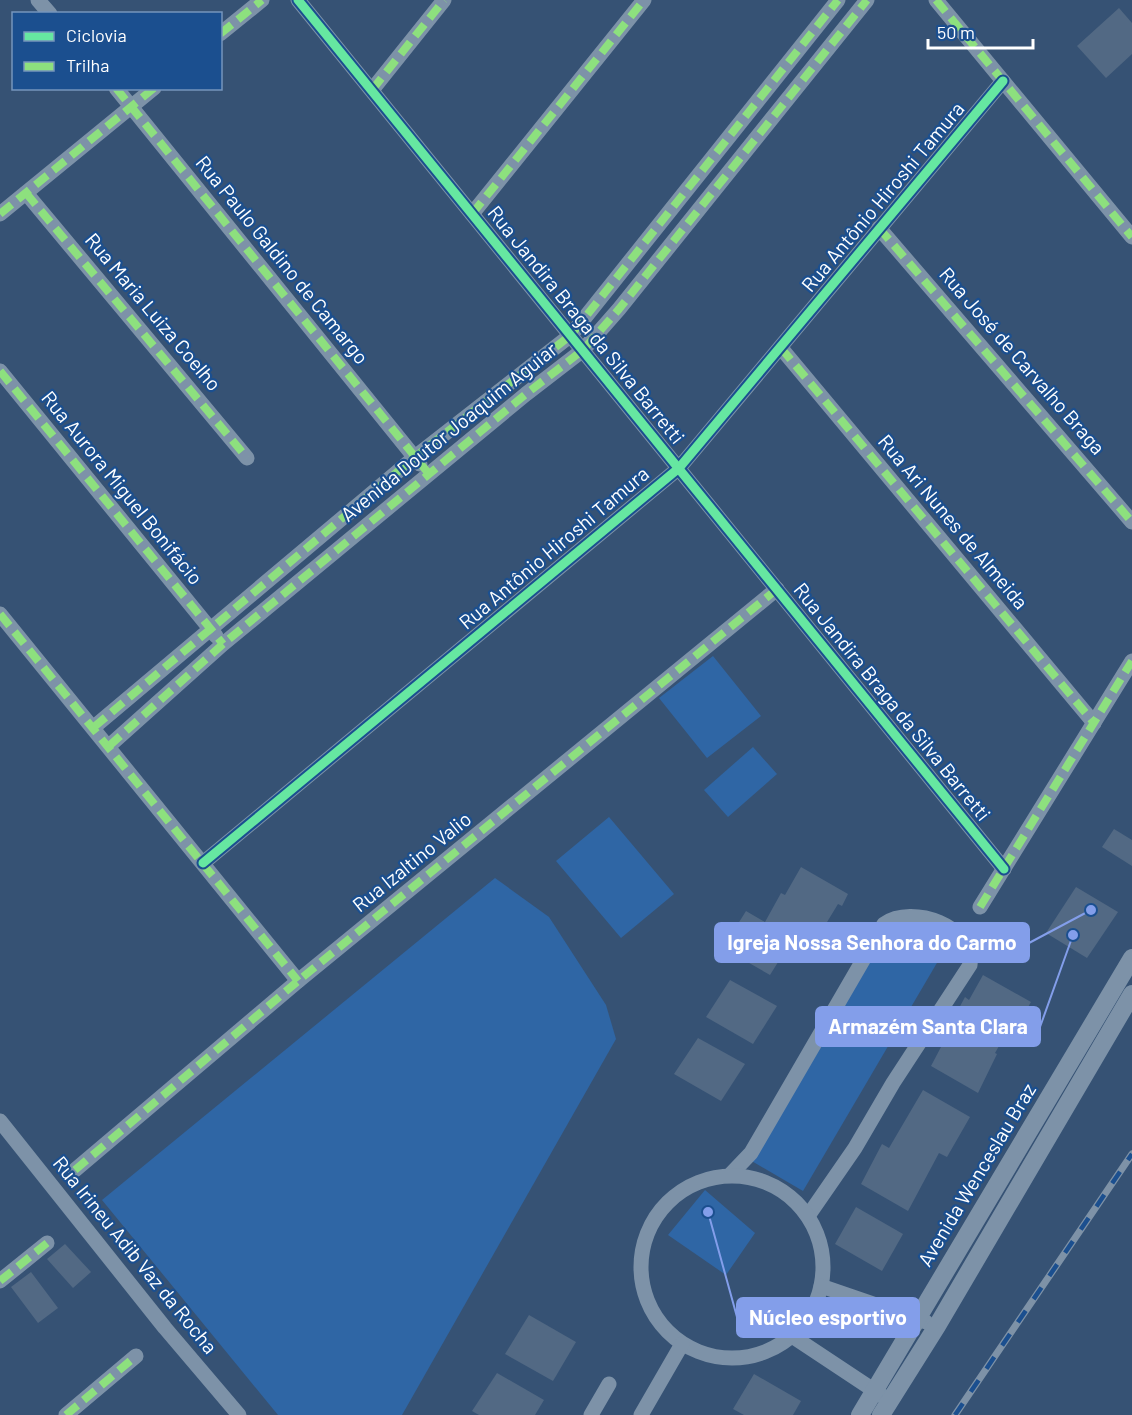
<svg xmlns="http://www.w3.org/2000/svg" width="1132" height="1415" viewBox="0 0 1132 1415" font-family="Barlow,sans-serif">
<rect width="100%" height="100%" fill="#365274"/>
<g fill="#2f66a5">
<polygon points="713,656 761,716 707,758 659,698"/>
<polygon points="753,747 777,774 728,817 704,790"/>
<polygon points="609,817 674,894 621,938 556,861"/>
<polygon points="495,878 549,917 606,1005 616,1039 402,1415 278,1415 102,1200"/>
<polygon points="889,925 941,956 803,1191 750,1160"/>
<polygon points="705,1190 755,1233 726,1275 668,1235"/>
</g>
<g fill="#526984">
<polygon points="1119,8 1132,23 1132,54 1106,78 1077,46"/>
<polygon points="1114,829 1132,840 1132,866 1102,847"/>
<polygon points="801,867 848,894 842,906 838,904 821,932 803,922 770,975 723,948 746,911 765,922 781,893 785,895"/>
<polygon points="1076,887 1118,912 1087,958 1046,933"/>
<polygon points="983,975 1031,1002 1024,1014 1019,1011 995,1053 997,1054 978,1093 931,1066 960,1011 958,1010 965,997 969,1000"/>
<polygon points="730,980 777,1006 753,1044 706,1017"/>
<polygon points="698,1038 745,1064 721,1101 674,1074"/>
<polygon points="923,1090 970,1117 947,1157 939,1153 908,1211 861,1184 882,1144 889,1148"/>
<polygon points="856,1207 903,1234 882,1271 835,1244"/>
<polygon points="65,1244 91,1272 73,1288 47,1259"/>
<polygon points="31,1272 58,1308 38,1323 11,1287"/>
<polygon points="529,1315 576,1342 553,1381 505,1354"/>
<polygon points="497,1373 544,1400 535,1415 479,1415 472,1411"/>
<polygon points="754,1374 801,1401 793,1415 744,1415 733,1409"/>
</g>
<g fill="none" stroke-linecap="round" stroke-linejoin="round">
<g stroke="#7d92a8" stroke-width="15">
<polyline points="38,0 50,14"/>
<polyline points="298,0 1004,869"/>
<polyline points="936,0 1132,237"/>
<polyline points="220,34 262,0"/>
<polyline points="116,88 420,464"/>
<polyline points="372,90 444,0"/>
<polyline points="26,193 247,458"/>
<polyline points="0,214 154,88"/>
<polyline points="472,214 644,0"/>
<polyline points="879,228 1132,522"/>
<polyline points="781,348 1094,723"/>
<polyline points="0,371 216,636"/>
<polyline points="0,614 298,981"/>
<polyline points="94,727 415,457 571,335 838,0"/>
<polyline points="109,746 223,644 526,394 583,350 619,309 867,0"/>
<polyline points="203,863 679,468 1003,81"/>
<polyline points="980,907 1132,661"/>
<polyline points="0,1121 165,1328 239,1415"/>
<polyline points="75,1170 298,981 777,589"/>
<path d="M730,1175L751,1153L884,924C912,904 975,926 970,965L893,1083L855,1148L808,1216"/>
<circle cx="732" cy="1267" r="91"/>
<polyline points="0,1281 47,1243"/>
<polyline points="821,1286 926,1322"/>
<polyline points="792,1336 884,1397"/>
<polyline points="66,1415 136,1356"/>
<polyline points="591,1415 609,1384"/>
<polyline points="641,1415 682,1344"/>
</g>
<g stroke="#7d92a8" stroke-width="18">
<polyline points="860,1415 1132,958"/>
<polyline points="881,1415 937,1326 1132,994"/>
</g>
<defs>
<polyline id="rail" points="955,1415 1132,1154"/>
</defs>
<use href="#rail" stroke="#7e92a7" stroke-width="7"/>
<use href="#rail" stroke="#1b4f8f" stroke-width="4.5" stroke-dasharray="14" stroke-linecap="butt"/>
<g stroke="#8de07e" stroke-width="8" stroke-dasharray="15 8" stroke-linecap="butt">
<polyline points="936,0 1132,237"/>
<polyline points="220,34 262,0"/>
<polyline points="116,88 429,474"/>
<polyline points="372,90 444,0"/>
<polyline points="26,193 247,458"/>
<polyline points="0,214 154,88"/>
<polyline points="472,214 644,0"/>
<polyline points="879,228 1132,522"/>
<polyline points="781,348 1094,723"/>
<polyline points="0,371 223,644"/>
<polyline points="0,614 298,981"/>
<polyline points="94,727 415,457 571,335 838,0"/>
<polyline points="109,746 223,644 526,394 583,350 619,309 867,0"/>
<polyline points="980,907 1132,661"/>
<polyline points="75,1170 298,981 777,589"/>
<polyline points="0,1281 47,1243"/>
<polyline points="66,1415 136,1356"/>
</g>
<defs>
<g id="cycleway">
<polyline points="298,0 1004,869"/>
<polyline points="203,863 679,468 1003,81"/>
</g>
</defs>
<use href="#cycleway" stroke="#1b4f8f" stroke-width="13"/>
<use href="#cycleway" stroke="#66e7a1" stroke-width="9"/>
</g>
<g text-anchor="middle" stroke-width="4.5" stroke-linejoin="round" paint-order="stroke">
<g font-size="20" fill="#fff" stroke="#1b4f8f">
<text transform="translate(883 197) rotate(-50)" y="7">Rua Antônio Hiroshi Tamura</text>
<text transform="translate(282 260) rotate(51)" y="7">Rua Paulo Galdino de Camargo</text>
<text transform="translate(153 312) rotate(50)" y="7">Rua Maria Luiza Coelho</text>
<text transform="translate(586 325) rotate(51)" y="7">Rua Jandira Braga da Silva Barretti</text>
<text transform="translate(1022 361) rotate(49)" y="7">Rua José de Carvalho Braga</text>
<text transform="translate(449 432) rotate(-39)" y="7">Avenida Doutor Joaquim Aguiar</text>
<text transform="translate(122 488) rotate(51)" y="7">Rua Aurora Miguel Bonifácio</text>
<text transform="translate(953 522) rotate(50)" y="7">Rua Ari Nunes de Almeida</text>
<text transform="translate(554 548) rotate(-40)" y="7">Rua Antônio Hiroshi Tamura</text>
<text transform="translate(892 702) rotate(51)" y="7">Rua Jandira Braga da Silva Barretti</text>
<text transform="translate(412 862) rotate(-39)" y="7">Rua Izaltino Valio</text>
<text transform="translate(977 1175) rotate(-59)" y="7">Avenida Wenceslau Braz</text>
<text transform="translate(135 1255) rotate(51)" y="7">Rua Irineu Adib Vaz da Rocha</text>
</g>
</g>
<path fill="none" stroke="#839eea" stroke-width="2" d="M1091 910L1029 943M1073 935L1040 1027M708 1212L737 1317"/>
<g fill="#839eea" stroke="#1b4f8f" stroke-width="2">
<circle cx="1091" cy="910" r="6"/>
<circle cx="1073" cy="935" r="6"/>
<circle cx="708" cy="1212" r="6"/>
</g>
<g fill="#839eea" stroke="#839eea" stroke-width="2">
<rect x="715" y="923" width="314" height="39" rx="6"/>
<rect x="816" y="1007" width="224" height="39" rx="6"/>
<rect x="737" y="1298" width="182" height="39" rx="6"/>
</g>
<g font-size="21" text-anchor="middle" font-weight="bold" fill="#fff">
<text x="872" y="950">Igreja Nossa Senhora do Carmo</text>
<text x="928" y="1034">Armazém Santa Clara</text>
<text x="828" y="1325">Núcleo esportivo</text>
</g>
<rect x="12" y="12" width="210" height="78" fill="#1b4f8f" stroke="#7695bc" stroke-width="1.5"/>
<rect x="24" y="32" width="30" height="9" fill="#66e7a1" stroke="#7695bc" stroke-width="1.5"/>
<text x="66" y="42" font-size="18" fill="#ffffff">Ciclovia</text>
<rect x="24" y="62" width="30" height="9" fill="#8de07e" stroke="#7695bc" stroke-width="1.5"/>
<text x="66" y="72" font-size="18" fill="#ffffff">Trilha</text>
<path d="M928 39v9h105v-9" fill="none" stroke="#ffffff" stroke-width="3"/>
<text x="937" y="39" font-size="18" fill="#ffffff" stroke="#1b4f8f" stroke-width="4.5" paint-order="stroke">50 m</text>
</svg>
